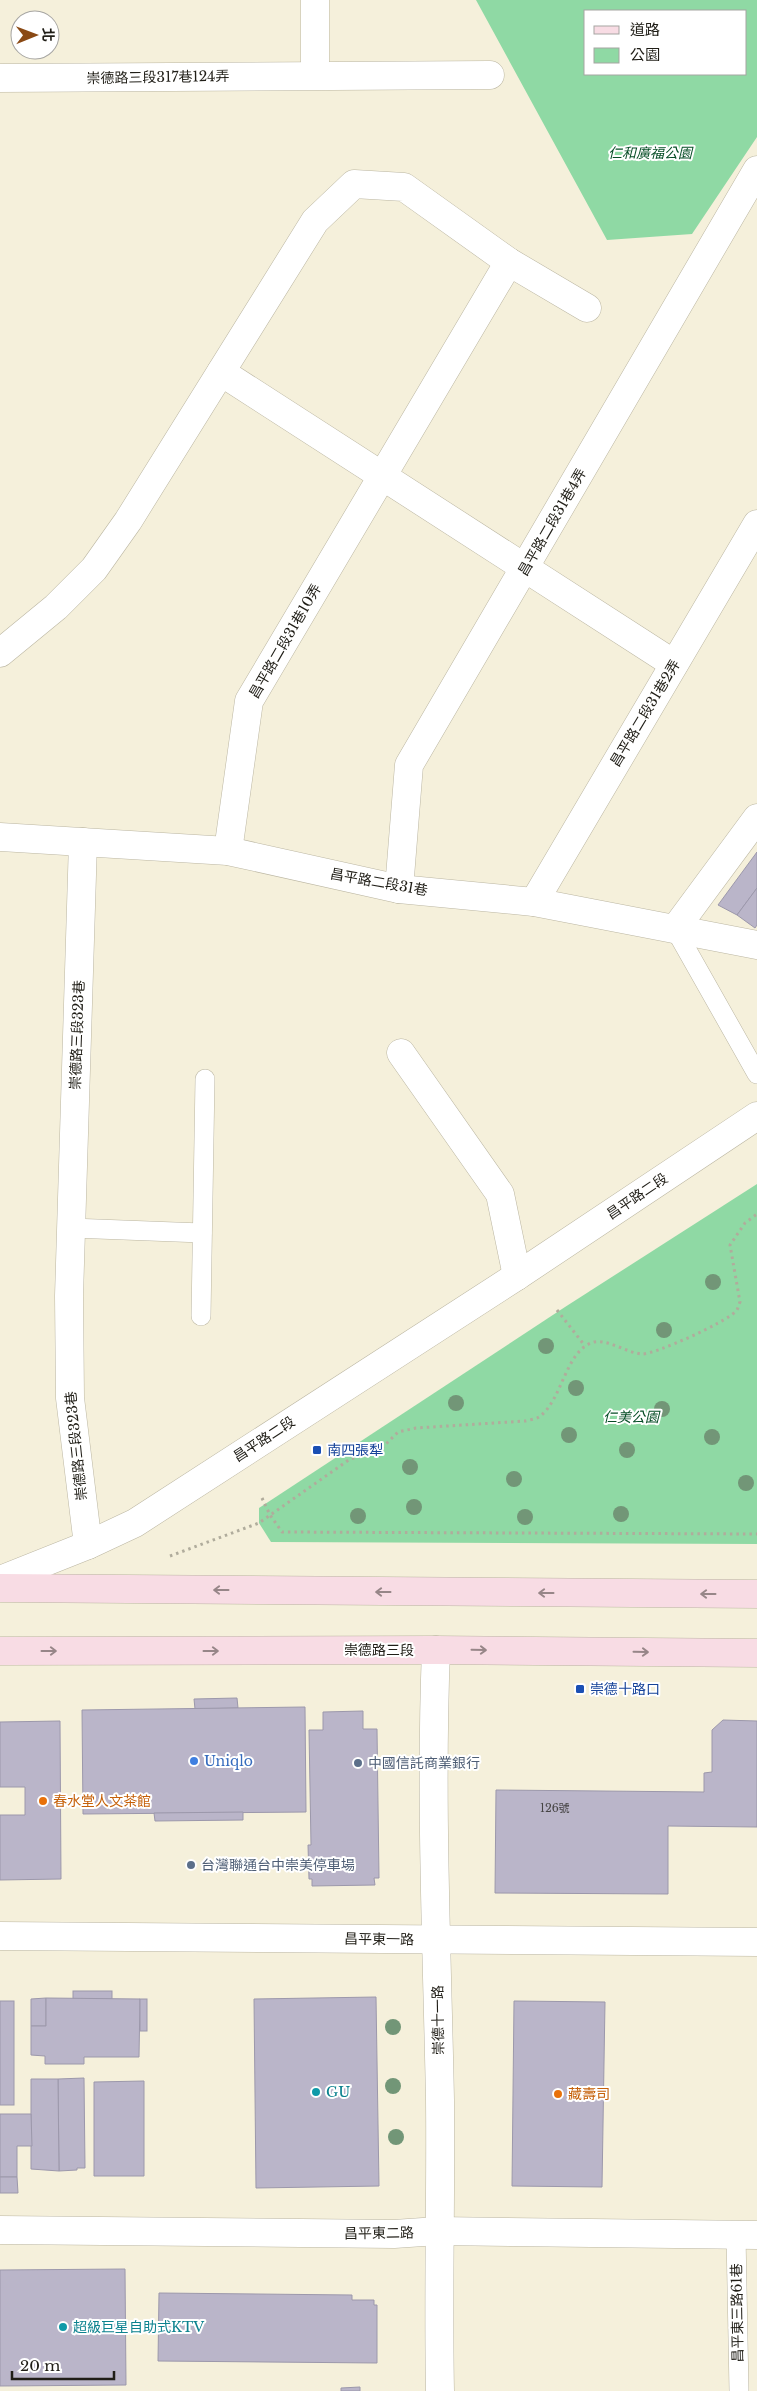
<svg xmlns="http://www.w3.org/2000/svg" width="757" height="2391" viewBox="0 0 757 2391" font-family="'Libre Baskerville','Noto Sans TC',serif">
<rect width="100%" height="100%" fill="#f5f0db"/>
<g fill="#8fd9a4" fill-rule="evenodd">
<path d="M476,0H757V137L692,234L607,240ZM586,11H746V74H586Z"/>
<polygon points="757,1184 757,1544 271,1542 259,1523 259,1508 565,1307"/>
</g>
<g fill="#bab5c9" stroke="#9c98ab">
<polygon points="757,852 757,888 737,915 718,905"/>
<polygon points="757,888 757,925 755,928 737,915"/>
<polygon points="237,1698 238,1708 195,1709 194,1699"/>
<polygon points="305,1707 306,1812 83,1814 82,1710"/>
<polygon points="363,1711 363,1729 377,1729 379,1878 374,1878 375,1885 312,1886 312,1879 309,1879 308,1845 311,1845 309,1730 323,1730 323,1712"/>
<polygon points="723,1720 757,1721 757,1827 668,1826 668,1894 495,1893 496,1790 704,1792 704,1773 712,1772 712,1730"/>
<polygon points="60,1721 61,1879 0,1880 0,1815 25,1815 25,1787 0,1787 0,1722"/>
<polygon points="243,1812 243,1820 155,1821 154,1813"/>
<rect x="73" y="1991" width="39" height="8"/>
<polygon points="376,1997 379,2186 256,2188 254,1999"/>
<polygon points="46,1998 46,2026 31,2026 31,1999"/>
<polygon points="46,1998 140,1999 139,2057 84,2057 84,2064 45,2064 45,2056 31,2055 31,2026 46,2026"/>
<rect x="140" y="1999" width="7" height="32"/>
<rect x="0" y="2001" width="14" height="104"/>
<polygon points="514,2001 605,2002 602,2187 512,2186"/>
<polygon points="84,2078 85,2168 77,2168 77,2170 59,2171 58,2079"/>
<polygon points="31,2079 58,2079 59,2171 31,2169"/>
<polygon points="144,2081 144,2176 94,2176 94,2082"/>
<polygon points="0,2114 31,2114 32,2146 17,2146 17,2177 0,2177"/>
<polygon points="0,2177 17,2177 18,2193 0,2193"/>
<polygon points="125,2269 126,2385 0,2386 0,2270"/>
<polygon points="159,2293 352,2295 352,2300 374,2300 374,2305 377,2305 377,2363 158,2361"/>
<polygon points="360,2387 360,2391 341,2391 341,2388"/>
</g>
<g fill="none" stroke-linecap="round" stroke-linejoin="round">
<defs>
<g id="service">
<polyline points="675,929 757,1074"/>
<polyline points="71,1228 202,1233"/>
<polyline points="201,1316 205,1079"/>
<polyline points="736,2235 739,2391"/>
</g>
<g id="minor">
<polyline points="315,0 315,75"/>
<polyline points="0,78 490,75"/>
<polyline points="221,372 674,664"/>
<polyline points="0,653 56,607 94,569 128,521 315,221 354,184 404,187 509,262 587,308"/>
<polyline points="0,837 228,851 399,889 534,902 757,945"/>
<polyline points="83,842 69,1296 70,1398 88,1545"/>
<polyline points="228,851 249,701 509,262"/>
<polyline points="399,889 409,765 757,170"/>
<polyline points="534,902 757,524"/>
<polyline points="675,929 757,818"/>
<polyline points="401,1053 500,1194 517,1276"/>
<path d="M436,1650C430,1799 437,1950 440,2100C441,2197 438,2294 440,2391"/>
<polyline points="0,1936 757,1942"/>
<polyline points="0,2230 394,2234 438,2231 757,2235"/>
</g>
<polyline id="tertiary" points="0,1580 88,1545 135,1523 517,1276 757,1116"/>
<g id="secondary">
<polyline points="0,1588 757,1594"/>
<polyline points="0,1651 436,1650 757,1653"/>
</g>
</defs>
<use href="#service" stroke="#bbb6a2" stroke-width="20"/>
<use href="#minor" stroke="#bbb6a2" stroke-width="29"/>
<use href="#tertiary" stroke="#bbb6a2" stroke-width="29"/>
<use href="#secondary" stroke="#bbb6a2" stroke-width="29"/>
<g stroke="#b0ac9c" stroke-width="3" stroke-dasharray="2.5 4" stroke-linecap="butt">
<polyline points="557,1310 585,1346"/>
<polyline points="262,1498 270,1515 282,1532 757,1534"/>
<path d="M170,1556L259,1523L350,1459L378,1452L398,1432L416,1428L525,1421C529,1420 536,1419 539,1417C563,1400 565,1350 594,1342C608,1339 627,1353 642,1354C656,1354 724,1323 735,1312C738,1310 738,1306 740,1302L730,1245L745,1223L757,1214"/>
</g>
<use href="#service" stroke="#fff" stroke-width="19"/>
<use href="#minor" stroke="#fff" stroke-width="28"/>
<use href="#tertiary" stroke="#fff" stroke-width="28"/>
<use href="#secondary" stroke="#f8dce4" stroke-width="28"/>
</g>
<g fill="#729677">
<circle cx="713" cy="1282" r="8"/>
<circle cx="664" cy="1330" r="8"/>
<circle cx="546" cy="1346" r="8"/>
<circle cx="576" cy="1388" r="8"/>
<circle cx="456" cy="1403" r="8"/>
<circle cx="662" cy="1409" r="8"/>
<circle cx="569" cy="1435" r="8"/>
<circle cx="712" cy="1437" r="8"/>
<circle cx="627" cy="1450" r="8"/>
<circle cx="410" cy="1467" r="8"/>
<circle cx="514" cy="1479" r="8"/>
<circle cx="746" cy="1483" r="8"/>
<circle cx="414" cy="1507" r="8"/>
<circle cx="621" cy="1514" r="8"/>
<circle cx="358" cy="1516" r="8"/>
<circle cx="525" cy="1517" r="8"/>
<circle cx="393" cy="2027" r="8"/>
<circle cx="393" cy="2086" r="8"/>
<circle cx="396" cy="2137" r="8"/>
</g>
<defs><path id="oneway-shaft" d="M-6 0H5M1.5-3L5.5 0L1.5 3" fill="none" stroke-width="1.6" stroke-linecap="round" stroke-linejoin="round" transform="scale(1.25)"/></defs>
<g stroke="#978688">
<use href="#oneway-shaft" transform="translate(221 1590) rotate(-180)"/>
<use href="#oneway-shaft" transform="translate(383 1592) rotate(-180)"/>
<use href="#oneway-shaft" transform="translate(546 1593) rotate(-180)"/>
<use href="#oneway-shaft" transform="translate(708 1594) rotate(-180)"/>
<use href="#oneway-shaft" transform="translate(479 1650) rotate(1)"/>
<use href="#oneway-shaft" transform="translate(49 1651)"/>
<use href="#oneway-shaft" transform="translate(211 1651)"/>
<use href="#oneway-shaft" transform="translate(641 1652) rotate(1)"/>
</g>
<g fill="#1a4fb4" stroke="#fff" stroke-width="2">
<rect x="312" y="1445" width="10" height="10" rx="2.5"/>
<rect x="575" y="1684" width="10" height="10" rx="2.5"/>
</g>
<circle fill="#3f7fe0" stroke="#fff" stroke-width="2" cx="194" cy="1761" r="5"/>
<g fill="#5c6f8a" stroke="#fff" stroke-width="2">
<circle cx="358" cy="1763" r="5"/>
<circle cx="191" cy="1865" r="5"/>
</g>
<g fill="#e8710a" stroke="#fff" stroke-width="2">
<circle cx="43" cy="1801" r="5"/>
<circle cx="558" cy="2094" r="5"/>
</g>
<g fill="#0f9aa8" stroke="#fff" stroke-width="2">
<circle cx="316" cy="2092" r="5"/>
<circle cx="63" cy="2327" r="5"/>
</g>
<g text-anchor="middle" stroke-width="4" stroke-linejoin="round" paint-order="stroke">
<g font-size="11" fill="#464444">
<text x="555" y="1812">126號</text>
</g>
<g font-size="14" fill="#201e17" stroke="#fff">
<text transform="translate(158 77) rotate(-1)" y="5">崇德路三段317巷124弄</text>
<text transform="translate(552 522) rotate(-60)" y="5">昌平路二段31巷4弄</text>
<text transform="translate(285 641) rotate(-60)" y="5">昌平路二段31巷10弄</text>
<text transform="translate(645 713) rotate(-59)" y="5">昌平路二段31巷2弄</text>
<text transform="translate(379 882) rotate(10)" y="5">昌平路二段31巷</text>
<text transform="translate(77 1035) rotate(-88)" y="5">崇德路三段323巷</text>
<text transform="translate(637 1196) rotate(-34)" y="5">昌平路二段</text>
<text transform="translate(264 1439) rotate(-33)" y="5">昌平路二段</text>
<text transform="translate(76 1446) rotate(-96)" y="5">崇德路三段323巷</text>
<text x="379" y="1655">崇德路三段</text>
<text transform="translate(379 1939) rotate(1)" y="5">昌平東一路</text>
<text transform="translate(438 2020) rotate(-91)" y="5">崇德十一路</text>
<text transform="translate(379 2233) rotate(-1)" y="5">昌平東二路</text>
<text transform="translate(737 2313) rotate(-91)" y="5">昌平東三路61巷</text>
</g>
<g font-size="14" font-style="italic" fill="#064d26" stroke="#fff">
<text x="650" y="158">仁和廣福公園</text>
<text x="631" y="1422">仁美公園</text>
</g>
<g font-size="14" fill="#164399" stroke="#fff" text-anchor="start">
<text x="327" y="1455">南四張犁</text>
<text x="590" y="1694">崇德十路口</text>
</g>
<g font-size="14" fill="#366cbe" stroke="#fff" text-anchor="start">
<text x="204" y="1766">Uniqlo</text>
</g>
<g font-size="14" fill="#4e5e75" stroke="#fff" text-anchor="start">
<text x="368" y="1768">中國信託商業銀行</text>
<text x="201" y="1870">台灣聯通台中崇美停車場</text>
</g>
<g font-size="14" fill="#c56008" stroke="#fff" text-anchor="start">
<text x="53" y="1806">春水堂人文茶館</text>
<text x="568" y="2099">藏壽司</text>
</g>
<g font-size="14" fill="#0d838f" stroke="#fff" text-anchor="start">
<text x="326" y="2097">GU</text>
<text x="73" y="2332">超級巨星自助式KTV</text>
</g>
</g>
<rect x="584" y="10" width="162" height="65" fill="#ffffff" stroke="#a6a5a2"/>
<rect x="594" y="26" width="25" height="8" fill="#f8dce4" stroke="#a6a5a2"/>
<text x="630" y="35" font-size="15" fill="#201e17">道路</text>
<rect x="594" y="48" width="25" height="15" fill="#8fd9a4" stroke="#a6a5a2"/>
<text x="630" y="60" font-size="15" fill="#201e17">公園</text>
<g transform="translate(35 35) rotate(89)"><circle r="24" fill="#ffffff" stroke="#a6a5a2"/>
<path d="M0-4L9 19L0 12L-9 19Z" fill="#8a4914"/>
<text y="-8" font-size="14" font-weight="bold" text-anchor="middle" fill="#201e17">北</text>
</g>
<path d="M12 2371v8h102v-8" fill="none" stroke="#201e17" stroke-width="2.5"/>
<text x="20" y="2371" font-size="15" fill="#201e17" stroke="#ffffff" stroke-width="4" paint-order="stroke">20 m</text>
</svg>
